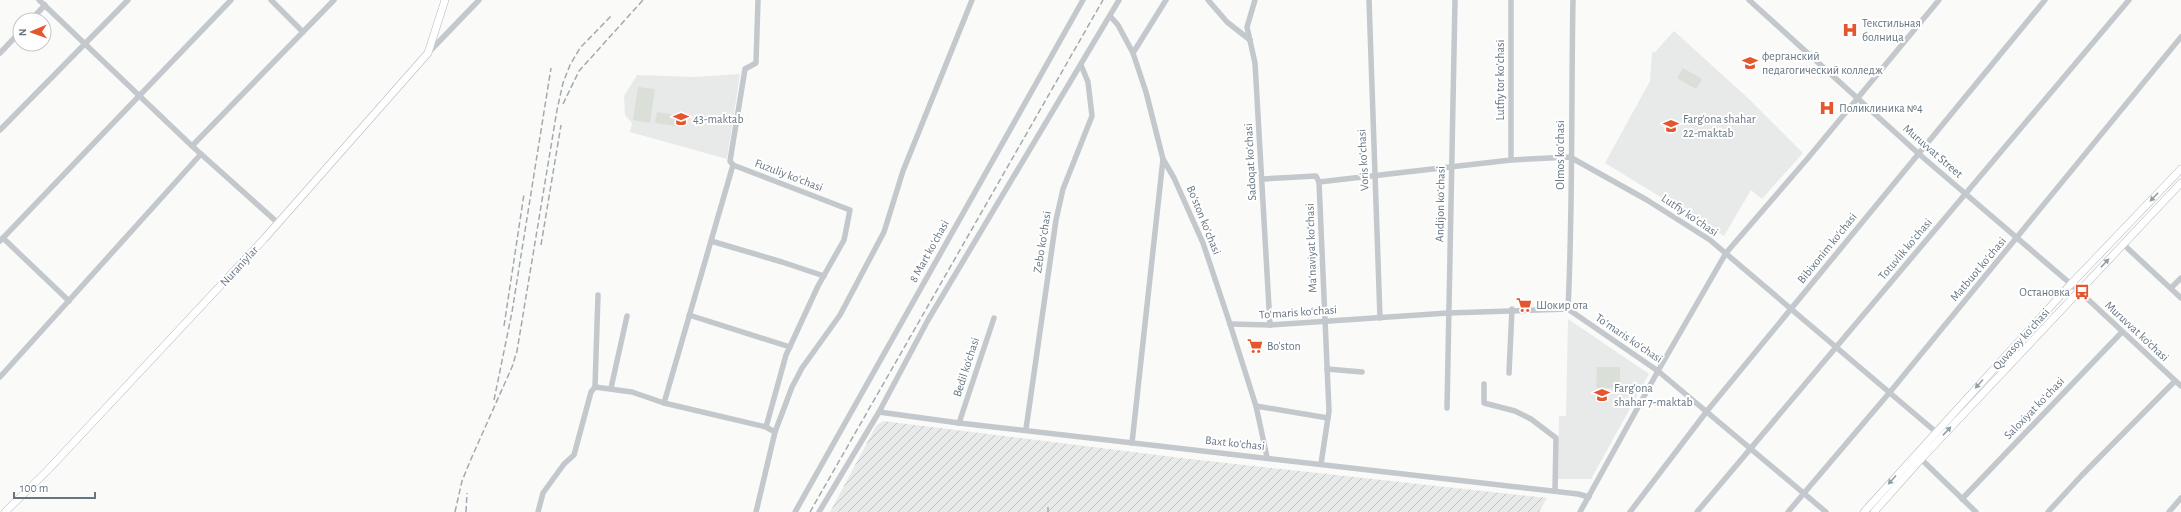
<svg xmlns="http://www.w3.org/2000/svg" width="2181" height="512" viewBox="0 0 2181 512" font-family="'Alegreya Sans',sans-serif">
<defs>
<pattern id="industrial-furrows" width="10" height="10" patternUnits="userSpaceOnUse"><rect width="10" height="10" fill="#e8e9e9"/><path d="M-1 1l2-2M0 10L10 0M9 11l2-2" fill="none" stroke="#c0c1c2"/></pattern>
</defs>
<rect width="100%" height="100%" fill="#fafaf8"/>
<g fill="#e8e9e9">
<polygon points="1674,31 1749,99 1803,153 1762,199 1751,190 1724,236 1605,163 1650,81 1652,52 1655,52"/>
<polygon points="740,74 727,159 630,132 632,123 625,115 624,96 637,75 695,77"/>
<polygon points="1568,319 1649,374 1591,479 1558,479 1559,416 1566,416"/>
</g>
<polygon fill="url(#industrial-furrows)" points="883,421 1190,459 1547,498 1539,512 830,512 876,426"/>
<g fill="#dadfd7">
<polygon points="1683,68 1702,79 1696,89 1677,78"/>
<polygon points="638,87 655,89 650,123 633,120"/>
<polygon points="657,112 678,115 676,126 655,123"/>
<polygon points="1597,367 1620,367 1620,388 1596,388"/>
</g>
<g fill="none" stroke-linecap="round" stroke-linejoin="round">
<defs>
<g id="major">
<polyline points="5,512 47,471 264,239 428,53 445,0"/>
<polyline points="1864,512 2070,285 2181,169"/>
<polyline points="1874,512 1921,459 2181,183"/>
</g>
</defs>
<use href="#major" stroke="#b5babe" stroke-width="8"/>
<g stroke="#c3c8cc" stroke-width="5.5">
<polyline points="39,0 192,146 278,223"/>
<polyline points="271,0 303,32"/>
<polyline points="1166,0 1133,53 1146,92 1163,159 1174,178 1203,243 1230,324 1256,406 1267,457"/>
<polyline points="1208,0 1227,22 1250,40"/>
<polyline points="1255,0 1247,27 1255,63 1270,325"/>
<polyline points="1369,0 1380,318"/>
<polyline points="1749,0 1919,154 2079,291 2181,386"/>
<polyline points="1110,16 1118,25 1133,53"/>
<polyline points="31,20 45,5"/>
<polyline points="429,52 479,0"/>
<polyline points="0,53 20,32"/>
<polyline points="0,130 128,0"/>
<polyline points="192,146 334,0"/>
<polyline points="1511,160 1511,0"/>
<polyline points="733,165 730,161 745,69 756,63 758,0"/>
<polyline points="1263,179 1316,176 1319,182"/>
<polyline points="3,238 69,301"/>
<polyline points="0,241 231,0"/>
<polyline points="711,241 782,262 824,276"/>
<polyline points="2123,244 2181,298"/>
<polyline points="2171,288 2181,278"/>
<path d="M1568,309C1573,207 1571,103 1573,0"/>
<polyline points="689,315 790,347"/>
<polyline points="1230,324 1270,325 1448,313 1568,309 1658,371 1826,512"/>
<polyline points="1327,369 1362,372"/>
<polyline points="1509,373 1512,309"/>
<polyline points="0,377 201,154"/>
<polyline points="1484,384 1484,403 1515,411 1531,419 1556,438 1555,491"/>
<polyline points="595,387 632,392 664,403 766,427 775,432"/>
<polyline points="611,388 627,316"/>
<polyline points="664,403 733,165 850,210 844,240 818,286 786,355 766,427"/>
<polyline points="1256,406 1328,418"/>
<polyline points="1447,408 1455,0"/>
<polyline points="879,412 959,423 1578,494 1589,497"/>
<polyline points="959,423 994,318"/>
<polyline points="1026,429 1056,220 1063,189 1092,116 1088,82 1081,65"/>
<polyline points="1132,443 1163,159"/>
<polyline points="1921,459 1976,512"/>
<polyline points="1321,464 1329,411 1319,182 1511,160 1570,157 1647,200 1710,240 1936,432"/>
<polyline points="1962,499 2122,332"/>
<polyline points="538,512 543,493 564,464 574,455 591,392 595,387 598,295"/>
<polyline points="756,512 775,432 792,387 802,368 840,315 884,232 903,171 972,0"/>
<polyline points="795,512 1083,0"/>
<polyline points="819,512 879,412 928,320 1119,0"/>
<polyline points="1580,512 1658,371 1726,253 1808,158 1939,0"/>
<polyline points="1630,512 1707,411 2045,0"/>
<polyline points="1697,512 2129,0"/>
<polyline points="1788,512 1890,392 2181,37"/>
<polyline points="2048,512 2082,475 2175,381"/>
<polyline points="2169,512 2181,498"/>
</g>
<use href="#major" stroke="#fff" stroke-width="7"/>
<g stroke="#a2aab0" stroke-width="1.5" stroke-dasharray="6 3" stroke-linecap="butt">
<polyline points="563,104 579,71 643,0"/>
<polyline points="541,245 561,125"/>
<polyline points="504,326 524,194"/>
<polyline points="494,400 512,312 551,68"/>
<polyline points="455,512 462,481 471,459 512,367 517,351 557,110 563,83 570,65 580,48 611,16"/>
<polyline points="466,512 467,493"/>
<polyline points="810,512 1103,0"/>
<polyline points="1048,512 1048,507"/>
</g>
</g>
<defs><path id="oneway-solid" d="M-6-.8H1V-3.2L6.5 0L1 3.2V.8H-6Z"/></defs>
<g fill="#939fa8">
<use href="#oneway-solid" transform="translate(2154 197) rotate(134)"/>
<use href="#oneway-solid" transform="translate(2105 263) rotate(-47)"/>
<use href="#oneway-solid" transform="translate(1979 384) rotate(132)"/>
<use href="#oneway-solid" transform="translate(1947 431) rotate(-47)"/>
<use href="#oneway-solid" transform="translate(1892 480) rotate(132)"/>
</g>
<defs>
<symbol id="hospital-bare" viewBox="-9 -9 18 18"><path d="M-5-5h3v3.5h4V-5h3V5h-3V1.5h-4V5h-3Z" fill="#e4572e" stroke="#fff" stroke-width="2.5" paint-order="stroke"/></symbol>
<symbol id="university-bare" viewBox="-9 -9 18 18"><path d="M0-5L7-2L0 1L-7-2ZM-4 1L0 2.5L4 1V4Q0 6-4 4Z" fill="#e4572e" stroke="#fff" stroke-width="2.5" paint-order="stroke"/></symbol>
<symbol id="school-bare" viewBox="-9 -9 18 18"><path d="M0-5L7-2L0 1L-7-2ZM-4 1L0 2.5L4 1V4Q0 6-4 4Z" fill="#e4572e" stroke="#fff" stroke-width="2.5" paint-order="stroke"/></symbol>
<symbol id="bus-bare" viewBox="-9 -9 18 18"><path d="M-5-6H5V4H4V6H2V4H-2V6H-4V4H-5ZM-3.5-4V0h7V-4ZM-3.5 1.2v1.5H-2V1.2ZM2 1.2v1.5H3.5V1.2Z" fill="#e4572e" stroke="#fff" stroke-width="2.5" paint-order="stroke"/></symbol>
<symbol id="supermarket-bare" viewBox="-9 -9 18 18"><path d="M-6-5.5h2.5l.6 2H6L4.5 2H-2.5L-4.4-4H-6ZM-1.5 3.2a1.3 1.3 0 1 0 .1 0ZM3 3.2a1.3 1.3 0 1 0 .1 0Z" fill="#e4572e" stroke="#fff" stroke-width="2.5" paint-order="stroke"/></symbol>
</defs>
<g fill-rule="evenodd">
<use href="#hospital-bare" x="1839" y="19" width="22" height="22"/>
<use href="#university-bare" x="1739" y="52" width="22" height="22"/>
<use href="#hospital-bare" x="1816" y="97" width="22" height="22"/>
<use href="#school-bare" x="670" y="108" width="22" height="22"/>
<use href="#school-bare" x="1660" y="115" width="22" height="22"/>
<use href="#bus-bare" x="2071" y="281" width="22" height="22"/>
<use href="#supermarket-bare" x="1513" y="294" width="22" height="22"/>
<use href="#supermarket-bare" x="1244" y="335" width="22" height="22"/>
<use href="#school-bare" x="1591" y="384" width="22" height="22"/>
</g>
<g text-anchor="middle" stroke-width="4" stroke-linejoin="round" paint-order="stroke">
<g font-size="12" fill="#657683" stroke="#fff" text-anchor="start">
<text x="1862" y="27">Текстильная<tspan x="1862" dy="14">болница</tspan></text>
<text x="1762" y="60">ферганский<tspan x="1762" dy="14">педагогический колледж</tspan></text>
<text x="1839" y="112">Поликлиника №4</text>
<text x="693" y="123">43-maktab</text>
<text x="1683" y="123">Farg'ona shahar<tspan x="1683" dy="14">22-maktab</tspan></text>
<text x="2070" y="296" text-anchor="end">Остановка</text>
<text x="1536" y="309">Шокир ота</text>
<text x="1267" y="350">Bo'ston</text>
<text x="1614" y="392">Farg'ona<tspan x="1614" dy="14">shahar 7-maktab</tspan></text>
</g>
<g font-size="12" fill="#657683" stroke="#fff">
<text transform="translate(1500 80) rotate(-90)" y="4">Lutfiy tor koʻchasi</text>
<text transform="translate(1933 151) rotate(41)" y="4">Muruvvat Street</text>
<text transform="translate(1560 155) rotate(-90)" y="4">Olmos koʻchasi</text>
<text transform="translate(1363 160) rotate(-93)" y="4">Voris koʻchasi</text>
<text transform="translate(1250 162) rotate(-93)" y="4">Sadoqat koʻchasi</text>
<text transform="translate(789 175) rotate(21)" y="4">Fuzuliy koʻchasi</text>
<text transform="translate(1440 204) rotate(-89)" y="4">Andijon koʻchasi</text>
<text transform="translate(1690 215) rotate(34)" y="4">Lutfiy koʻchasi</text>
<text transform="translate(1204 220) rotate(68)" y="4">Boʻston koʻchasi</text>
<text transform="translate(1042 242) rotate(-81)" y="4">Zebo koʻchasi</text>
<text transform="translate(1311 248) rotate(-92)" y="4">Maʻnaviyat koʻchasi</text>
<text transform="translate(1827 248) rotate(-51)" y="4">Bibixonim koʻchasi</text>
<text transform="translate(1905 249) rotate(-50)" y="4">Totuvlik koʻchasi</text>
<text transform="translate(929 251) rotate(-61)" y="4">8 Mart koʻchasi</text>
<text transform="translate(239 266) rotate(-47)" y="4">Nuraniylar</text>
<text transform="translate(1978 269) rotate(-50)" y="4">Matbuot koʻchasi</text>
<text transform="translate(1298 312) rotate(-4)" y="4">Toʻmaris koʻchasi</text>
<text transform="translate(2137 331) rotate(43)" y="4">Muruvvat ko'chasi</text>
<text transform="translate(1629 338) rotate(34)" y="4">Toʻmaris koʻchasi</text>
<text transform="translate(2021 339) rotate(-48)" y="4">Quvasoy koʻchasi</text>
<text transform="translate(966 367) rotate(-72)" y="4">Bedil ko'chasi</text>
<text transform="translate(2034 408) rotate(-46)" y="4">Saloxiyat koʻchasi</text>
<text transform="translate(1235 443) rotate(6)" y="4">Baxt koʻchasi</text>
</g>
</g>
<g transform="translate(32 32) rotate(268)"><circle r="19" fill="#ffffff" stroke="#c1c8cd"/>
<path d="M0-3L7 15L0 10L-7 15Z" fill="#e4572e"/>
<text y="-6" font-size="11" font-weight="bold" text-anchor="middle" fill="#657683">N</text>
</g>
<path d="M14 492v6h81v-6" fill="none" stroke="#657683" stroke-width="2"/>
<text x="20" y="492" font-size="12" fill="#657683" stroke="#ffffff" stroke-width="3" paint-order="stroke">100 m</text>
</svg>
